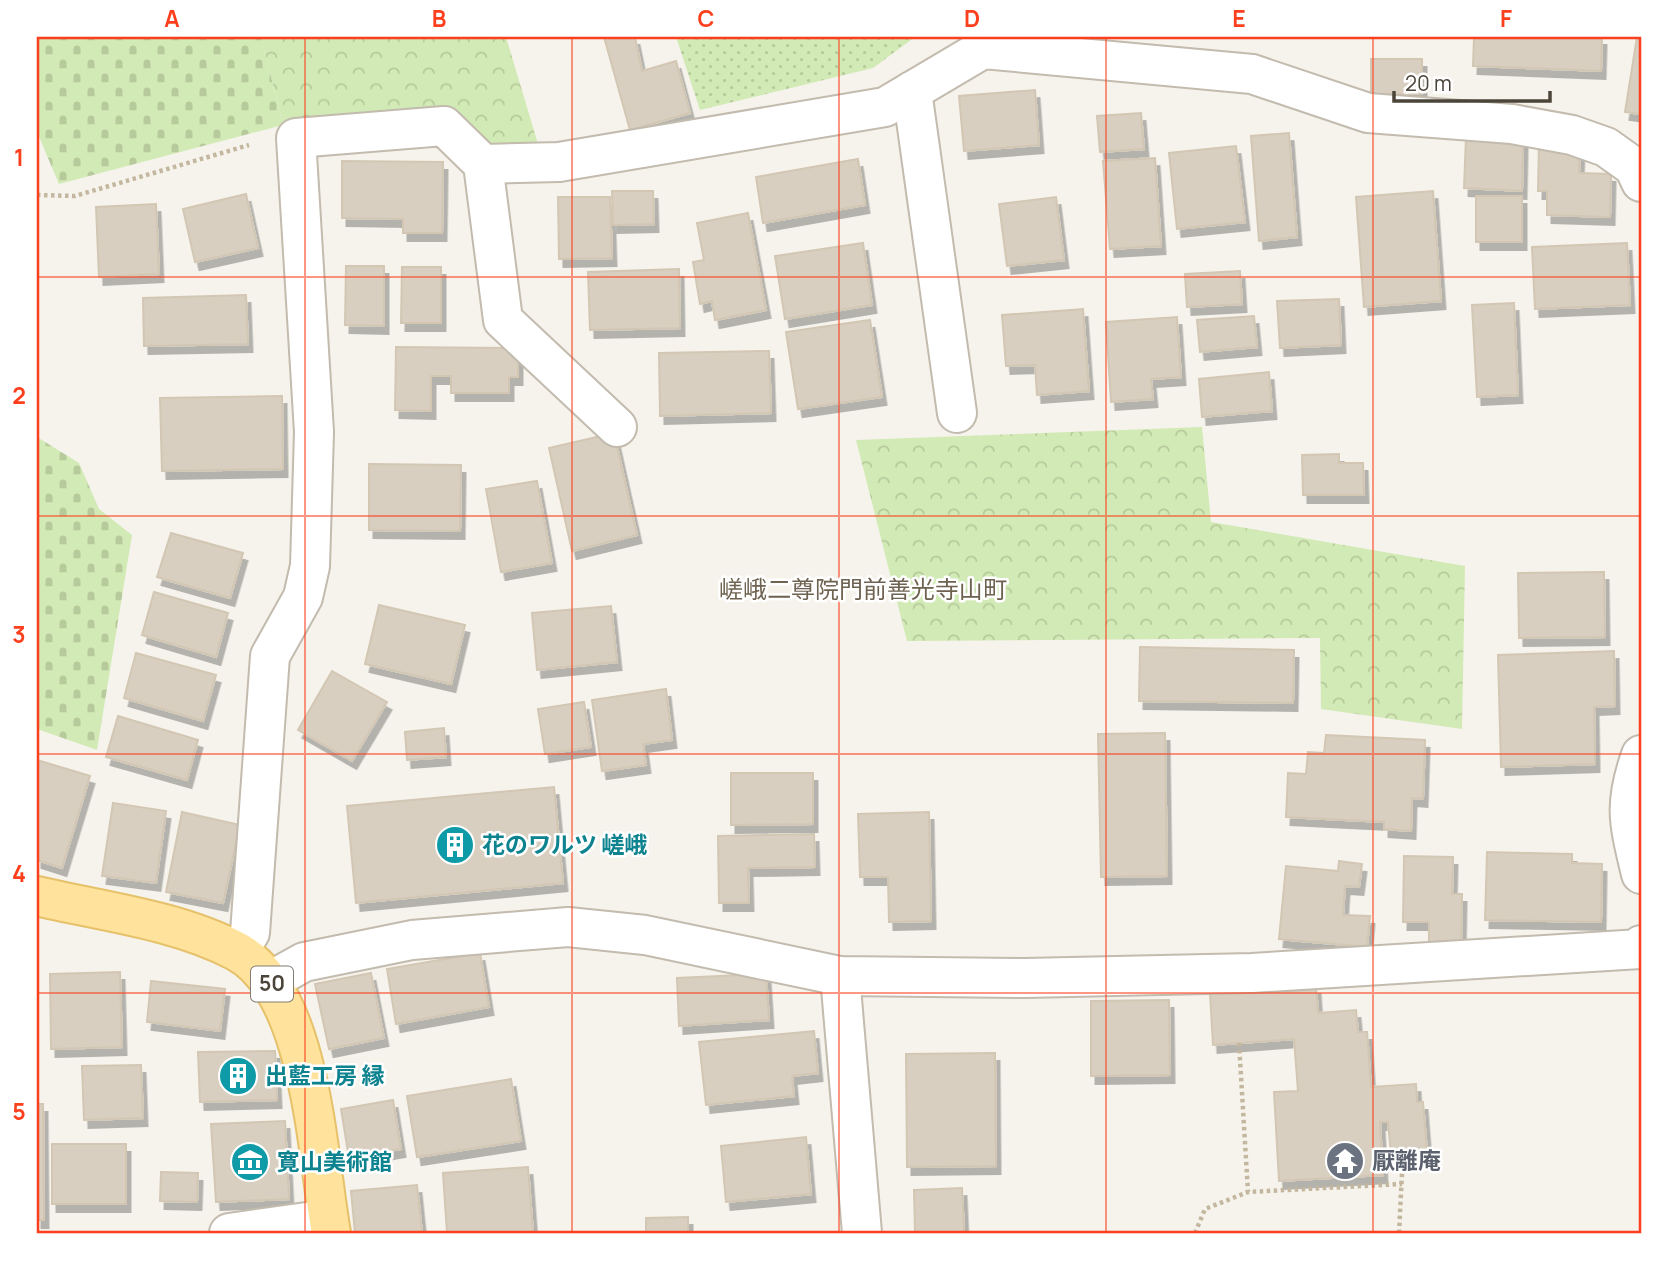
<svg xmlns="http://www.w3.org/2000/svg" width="1678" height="1270" viewBox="0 0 1678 1270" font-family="Manrope,'Noto Sans JP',sans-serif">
<defs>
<pattern id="grass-dots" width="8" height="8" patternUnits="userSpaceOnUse" patternTransform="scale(1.75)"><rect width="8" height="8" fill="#d2eab5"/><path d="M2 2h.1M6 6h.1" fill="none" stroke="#b6ca9c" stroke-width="1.8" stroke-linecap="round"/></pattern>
<pattern id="forest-crowns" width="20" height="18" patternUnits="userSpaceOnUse" patternTransform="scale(1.75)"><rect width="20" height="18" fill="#d2eab5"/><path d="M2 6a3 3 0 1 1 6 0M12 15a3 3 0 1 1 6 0" fill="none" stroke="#b6ca9c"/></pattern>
<pattern id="cemetery-stones" width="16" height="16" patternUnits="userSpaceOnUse" patternTransform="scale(1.75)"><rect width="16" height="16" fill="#d2eab5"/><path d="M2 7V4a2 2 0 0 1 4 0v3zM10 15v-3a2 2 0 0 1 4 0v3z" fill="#b6ca9c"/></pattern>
<filter id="shadow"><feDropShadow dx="4.5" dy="8" stdDeviation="0" flood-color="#0004"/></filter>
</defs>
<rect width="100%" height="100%" fill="#f6f3ec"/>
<polygon fill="url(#grass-dots)" points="676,37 915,37 873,68 700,110"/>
<g fill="url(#forest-crowns)">
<polygon points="261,37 506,37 538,144 487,145 453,109 283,125"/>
<polygon points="1202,427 1211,522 1465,566 1462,729 1321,709 1320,638 907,641 856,440"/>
</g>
<g fill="url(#cemetery-stones)">
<polygon points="37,37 261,37 283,125 59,184 37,132"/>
<polygon points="37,437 79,463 99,509 132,535 97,750 37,729"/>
</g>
<g fill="#d8cfc1" stroke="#d3c7b4" stroke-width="2" filter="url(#shadow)">
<polygon points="604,37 635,37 642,71 676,61 690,113 630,130"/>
<polygon points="1474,37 1602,37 1601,71 1473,66"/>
<polygon points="1637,37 1641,37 1641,114 1625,112"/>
<rect x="1371" y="59" width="51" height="35"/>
<polygon points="1035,90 1039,145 964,151 959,96"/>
<polygon points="1141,113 1144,149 1100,152 1097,116"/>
<polygon points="1289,133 1297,237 1259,241 1251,136"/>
<polygon points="1466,137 1523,139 1522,191 1464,188"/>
<polygon points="1539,140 1580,142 1579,173 1611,174 1610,217 1547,215 1547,191 1538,191"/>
<polygon points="1236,146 1245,222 1177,229 1169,153"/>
<polygon points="1155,158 1161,246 1110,249 1103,161"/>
<polygon points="858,159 865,205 763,223 756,177"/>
<polygon points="342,161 443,162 442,233 403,233 403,219 342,218"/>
<polygon points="612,191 653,191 654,224 613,225"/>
<polygon points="1433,191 1441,301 1364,307 1356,197"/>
<polygon points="246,194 258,248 195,262 183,209"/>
<rect x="1476" y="196" width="46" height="46"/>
<polygon points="558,197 610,197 612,258 559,259"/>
<polygon points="1056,197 1064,260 1007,266 999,204"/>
<polygon points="156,204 159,274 99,277 96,207"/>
<polygon points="748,213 766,310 715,320 712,301 700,304 693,262 704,260 697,223"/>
<polygon points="863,243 872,305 785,319 775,256"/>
<polygon points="1627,243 1630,305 1535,309 1532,247"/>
<polygon points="346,266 384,266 384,326 345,325"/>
<polygon points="402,267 441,267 441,323 401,323"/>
<polygon points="679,269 680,328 590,330 588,272"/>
<polygon points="1240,271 1242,304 1187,307 1185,274"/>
<polygon points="246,295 248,344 144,346 143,298"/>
<polygon points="1339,299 1341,345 1280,348 1277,301"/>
<polygon points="1514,303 1518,395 1477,397 1472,305"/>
<polygon points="1083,309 1089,391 1037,395 1035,365 1006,366 1002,315"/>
<polygon points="1254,316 1257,347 1200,352 1197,320"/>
<polygon points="1177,317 1181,377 1151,379 1153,399 1111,402 1106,322"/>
<polygon points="870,320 882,397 798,409 786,332"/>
<polygon points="396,347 518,348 518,377 509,377 509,393 451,393 451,376 431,376 431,411 395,410"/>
<polygon points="769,351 771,413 660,416 659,353"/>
<polygon points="1269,372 1272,411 1202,417 1199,379"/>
<polygon points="282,396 283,469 162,471 160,398"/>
<polygon points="614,433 637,535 572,551 549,448"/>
<polygon points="1339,454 1339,463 1363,463 1364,495 1303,495 1302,455"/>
<polygon points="369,464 461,465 460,531 369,530"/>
<polygon points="537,481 552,563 501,572 486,489"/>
<polygon points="171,533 243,553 230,598 157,577"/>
<polygon points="1604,572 1605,637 1519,638 1518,573"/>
<polygon points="154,592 228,613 216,657 142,635"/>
<polygon points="379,605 465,625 451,684 365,664"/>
<polygon points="611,606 617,662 537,670 532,613"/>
<polygon points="1140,647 1294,650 1293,703 1139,701"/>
<polygon points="1614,651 1615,706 1594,707 1595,764 1501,767 1498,655"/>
<polygon points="136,653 216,675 203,721 124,698"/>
<polygon points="332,671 387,702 352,761 298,730"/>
<polygon points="666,689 672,740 643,744 646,765 602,771 592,700"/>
<polygon points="584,702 591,747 545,754 538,709"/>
<polygon points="118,716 198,740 187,780 106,757"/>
<polygon points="444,728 446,757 407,760 405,732"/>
<polygon points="1165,733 1167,876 1101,877 1098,734"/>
<polygon points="1326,735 1425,740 1423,799 1412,798 1411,831 1384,829 1384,822 1286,817 1288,773 1306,774 1308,752 1324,753"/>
<polygon points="37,760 90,776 62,868 37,860"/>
<polygon points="731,773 813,773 813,824 731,825"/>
<polygon points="554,787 563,883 356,903 347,806"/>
<polygon points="113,803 166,811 156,883 102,876"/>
<polygon points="182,812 240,825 223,903 166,892"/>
<polygon points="929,812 931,921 889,922 888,877 860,877 858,814"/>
<polygon points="814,834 815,867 748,868 749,903 719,903 718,836"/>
<polygon points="1487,852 1572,854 1572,863 1602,864 1601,922 1485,920"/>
<polygon points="1404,856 1453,857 1452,894 1462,894 1461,944 1429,943 1429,922 1403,922"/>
<polygon points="1339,861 1362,864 1359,887 1345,886 1343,915 1370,916 1367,947 1279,939 1286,866 1338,871"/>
<polygon points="480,953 489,1007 396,1024 387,969"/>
<polygon points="120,972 122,1047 51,1049 50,974"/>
<polygon points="371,973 384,1038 329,1049 315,984"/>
<polygon points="766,974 769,1020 679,1026 677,978"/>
<polygon points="151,981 225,989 220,1031 147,1022"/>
<polygon points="1316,986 1318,1013 1356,1010 1358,1032 1367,1032 1371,1087 1416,1084 1417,1102 1423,1102 1427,1152 1391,1154 1388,1122 1380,1122 1383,1175 1279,1181 1274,1092 1298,1091 1294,1039 1213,1045 1210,993"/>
<polygon points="1169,1000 1170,1075 1091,1076 1091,1001"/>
<polygon points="814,1031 818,1073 792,1076 794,1096 706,1105 699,1042"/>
<polygon points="275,1051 277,1100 200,1102 198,1052"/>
<polygon points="995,1053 996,1166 907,1167 906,1054"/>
<polygon points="141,1065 143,1118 84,1120 82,1066"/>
<polygon points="511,1079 521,1141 417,1157 407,1096"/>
<polygon points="393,1100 401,1149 349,1158 341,1109"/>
<polygon points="37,1104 43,1104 44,1220 37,1220"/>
<polygon points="285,1121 289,1199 216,1202 211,1124"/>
<polygon points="806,1137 811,1194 726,1202 721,1146"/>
<rect x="52" y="1144" width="74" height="60"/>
<polygon points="528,1167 533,1233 447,1233 443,1173"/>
<polygon points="161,1172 198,1173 197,1202 160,1201"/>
<polygon points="417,1185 422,1233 355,1233 351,1191"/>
<polygon points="962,1188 964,1233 915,1233 914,1190"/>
<polygon points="688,1217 688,1233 646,1233 646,1218"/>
</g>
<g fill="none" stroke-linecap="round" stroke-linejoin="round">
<defs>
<g id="minor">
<polyline points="912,91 957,413"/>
<polyline points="483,164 559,162 885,107 983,49 1252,74 1368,113 1512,124 1572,135 1606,147 1634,167 1641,182"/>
<path d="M1641,755C1623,806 1629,823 1641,874"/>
<polyline points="237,951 250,933 270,656 303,597 310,566 314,432 296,138 444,126 483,164 503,320 617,427"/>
<polyline points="840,976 862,1233"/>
<polyline points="270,981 304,962 412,940 568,927 645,935 840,976 1025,978 1252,973 1640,949 1641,945"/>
<polyline points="229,1233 328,1219"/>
</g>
<path id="major" d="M37,896C100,911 178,920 236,951C312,991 317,1156 331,1233"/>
</defs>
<use href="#minor" stroke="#c2bbae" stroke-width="42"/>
<use href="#major" stroke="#e6c16a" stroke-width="42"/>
<g stroke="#c4b79f" stroke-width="4.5" stroke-dasharray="3.5 3.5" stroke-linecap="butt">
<polyline points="37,195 75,196 249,145"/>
<polyline points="1239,1043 1248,1192 1402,1184"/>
<polyline points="1195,1233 1205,1209 1248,1192"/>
<polyline points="1399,1233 1403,1154"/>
</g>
<use href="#minor" stroke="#fff" stroke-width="38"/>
<use href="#major" stroke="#ffe39c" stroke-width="38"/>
</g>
<path fill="none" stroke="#fc3f1d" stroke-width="2" stroke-opacity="0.55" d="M305,37V1233M572,37V1233M839,37V1233M1106,37V1233M1373,37V1233M37,277H1641M37,516H1641M37,754H1641M37,993H1641"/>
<defs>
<symbol id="building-disc" viewBox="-11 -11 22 22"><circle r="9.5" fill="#0f9aa8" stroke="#fff"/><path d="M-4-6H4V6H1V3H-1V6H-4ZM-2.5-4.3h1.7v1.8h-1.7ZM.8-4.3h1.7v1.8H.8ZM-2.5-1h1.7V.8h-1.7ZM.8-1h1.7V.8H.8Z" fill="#fff"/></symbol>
<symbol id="temple-disc" viewBox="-11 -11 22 22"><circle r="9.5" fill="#6b7280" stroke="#fff"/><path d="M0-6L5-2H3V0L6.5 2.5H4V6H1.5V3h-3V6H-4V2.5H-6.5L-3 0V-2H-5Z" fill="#fff"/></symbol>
<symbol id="museum-disc" viewBox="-11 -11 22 22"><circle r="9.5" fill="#0f9aa8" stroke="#fff"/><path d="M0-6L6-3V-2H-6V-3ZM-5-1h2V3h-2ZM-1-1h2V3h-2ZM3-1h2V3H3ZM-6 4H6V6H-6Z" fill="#fff"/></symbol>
</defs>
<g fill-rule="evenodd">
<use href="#building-disc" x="433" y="823" width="44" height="44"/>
<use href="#building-disc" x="216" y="1054" width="44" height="44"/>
<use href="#temple-disc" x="1323" y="1139" width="44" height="44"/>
<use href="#museum-disc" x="228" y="1140" width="44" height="44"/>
</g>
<g text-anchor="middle" stroke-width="5" stroke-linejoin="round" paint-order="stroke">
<rect fill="#fff" stroke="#817c74" stroke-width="2" x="251" y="966.5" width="42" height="35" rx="5"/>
<g font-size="21" font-weight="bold" fill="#4b4439">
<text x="272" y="991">50</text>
</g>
<g font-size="23" font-weight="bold" fill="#0d838f" stroke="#fff" text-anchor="start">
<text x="482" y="853">花のワルツ 嵯峨</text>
<text x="265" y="1084">出藍工房 縁</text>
<text x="277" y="1170">寛山美術館</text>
</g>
<g font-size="23" font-weight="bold" fill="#5b616d" stroke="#fff" text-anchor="start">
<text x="1372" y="1169">厭離庵</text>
</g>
<g font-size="24" fill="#6e6250" stroke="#fff">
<text x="863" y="598">嵯峨二尊院門前善光寺山町</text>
</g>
</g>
<rect width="1678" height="1270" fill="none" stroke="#ffffff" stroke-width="77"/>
<path d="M1394 91v10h156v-10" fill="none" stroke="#4b4439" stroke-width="3.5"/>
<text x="1405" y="91" font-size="21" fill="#4b4439" stroke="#ffffff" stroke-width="5" paint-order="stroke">20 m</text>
<rect x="38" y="38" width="1602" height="1194" fill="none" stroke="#fc3f1d" stroke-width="2.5"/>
<g font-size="23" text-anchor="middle" font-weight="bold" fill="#fc3f1d">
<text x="172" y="27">A</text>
<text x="439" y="27">B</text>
<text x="706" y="27">C</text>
<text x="972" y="27">D</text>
<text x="1239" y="27">E</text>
<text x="1506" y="27">F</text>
<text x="19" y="166">1</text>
<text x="19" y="404">2</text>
<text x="19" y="643">3</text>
<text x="19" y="882">4</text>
<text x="19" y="1120">5</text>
</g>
</svg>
